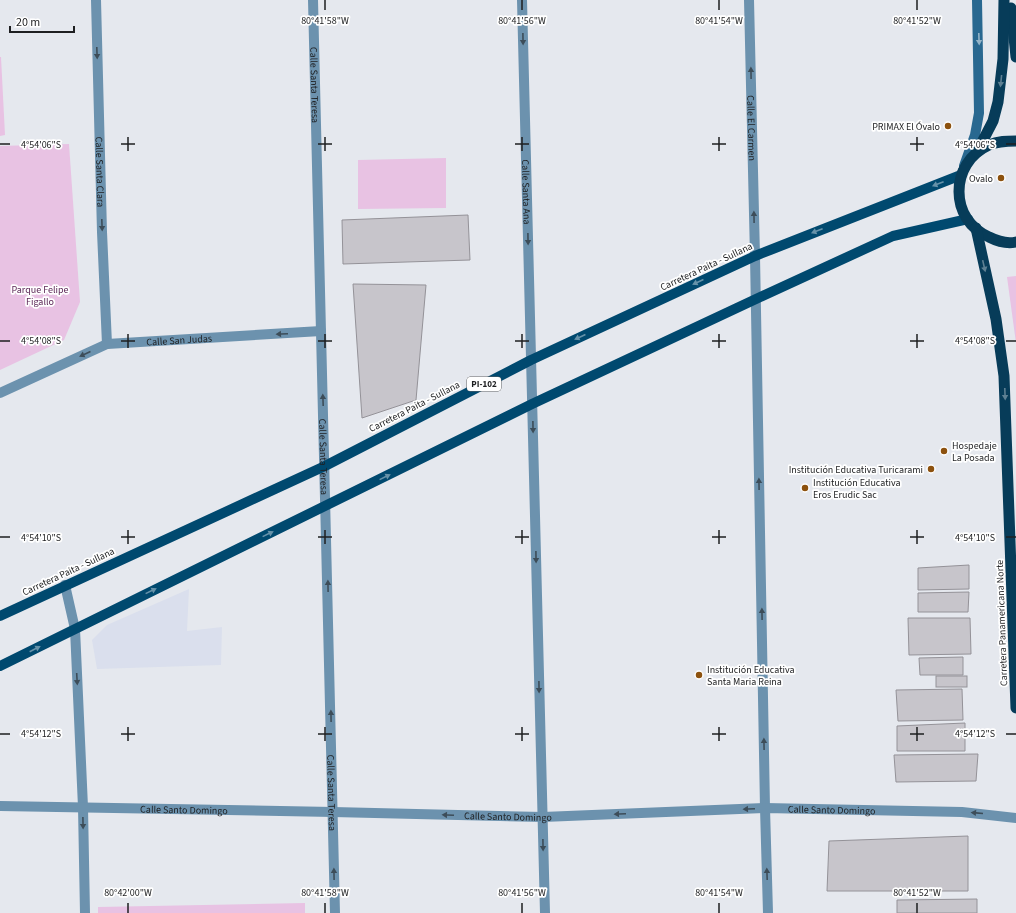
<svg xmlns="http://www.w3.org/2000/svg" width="1016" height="913" viewBox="0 0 1016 913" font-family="'Source Sans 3',sans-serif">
<rect width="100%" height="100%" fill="#e5e8ee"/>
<polygon fill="#dadfed" points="189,589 187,631 222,627 221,665 97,669 92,640 107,625"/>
<g fill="#e8c2e3">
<polygon points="0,57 1,57 5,135 0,136"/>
<polygon points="69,144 80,302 64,340 0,370 0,146"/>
<polygon points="446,158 446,208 358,209 358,160"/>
<polygon points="1016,276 1016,343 1007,277"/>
<polygon points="305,903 305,913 98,913 98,907"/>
</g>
<g fill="#c7c5cb" stroke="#949298">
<polygon points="468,215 470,260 343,264 342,220"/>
<polygon points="353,284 426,285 416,400 362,418"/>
<polygon points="969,565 969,589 918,590 918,568"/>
<polygon points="969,592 968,612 918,612 918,593"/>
<polygon points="908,618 970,618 971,654 909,655"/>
<polygon points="963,657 963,675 920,675 919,658"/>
<rect x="936" y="676" width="31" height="11"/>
<polygon points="962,689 963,720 898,721 896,690"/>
<polygon points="965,723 965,751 897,751 897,726"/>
<polygon points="978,754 976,781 896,782 894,755"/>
<polygon points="968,836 968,891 827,891 829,841"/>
<polygon points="977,899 977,913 897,913 897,900"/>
</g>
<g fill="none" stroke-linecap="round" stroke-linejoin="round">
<g stroke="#6c92ae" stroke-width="10">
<path id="s1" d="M96,0L102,232L107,344"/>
<path id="s2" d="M313,0L335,913"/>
<path id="s3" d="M522,0L545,913"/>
<path id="s4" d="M749,0L755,256L765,808L768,913"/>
<path id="s5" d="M0,393L107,344L321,331"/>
<polyline points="65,585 75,629 83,807 85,913"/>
<path id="s6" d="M0,806L333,812L543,817L765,808L962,812L1016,818"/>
</g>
<polyline stroke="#296890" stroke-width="10" points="964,166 975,135 979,113 977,0"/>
<g stroke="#00496f" stroke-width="10">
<polyline points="0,616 325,466 531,360 755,256 961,175 964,169"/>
<polyline points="0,666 532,404 756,299 893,236 968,219"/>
</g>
<g stroke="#073c59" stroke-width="11">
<polyline points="1011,8 1016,57"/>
<path d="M1016,141C1007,141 998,141 989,145C949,163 949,220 989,237C997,241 1007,244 1016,242"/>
<polyline points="977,152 993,121 998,102 1003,59 1004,0"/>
<polyline points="976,228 996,319 1004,376 1016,708"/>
</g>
</g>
<defs><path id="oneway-solid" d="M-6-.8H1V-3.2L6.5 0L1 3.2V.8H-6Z"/></defs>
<g fill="#3d4d59">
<use href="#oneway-solid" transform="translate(523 39) rotate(89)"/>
<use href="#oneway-solid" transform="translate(97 53) rotate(88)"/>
<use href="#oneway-solid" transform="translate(751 73) rotate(-91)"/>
<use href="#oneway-solid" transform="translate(754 217) rotate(-91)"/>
<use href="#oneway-solid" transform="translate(102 225) rotate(88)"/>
<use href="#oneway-solid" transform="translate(528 239) rotate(89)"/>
<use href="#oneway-solid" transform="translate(282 334) rotate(177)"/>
<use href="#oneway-solid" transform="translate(85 354) rotate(156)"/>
<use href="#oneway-solid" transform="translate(323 400) rotate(-92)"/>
<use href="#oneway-solid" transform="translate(533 427) rotate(89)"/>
<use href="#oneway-solid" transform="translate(759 484) rotate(-91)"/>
<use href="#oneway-solid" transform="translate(536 557) rotate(89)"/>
<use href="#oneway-solid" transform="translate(328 586) rotate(-91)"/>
<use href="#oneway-solid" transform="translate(762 614) rotate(-91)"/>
<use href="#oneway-solid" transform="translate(77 679) rotate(87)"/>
<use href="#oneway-solid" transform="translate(539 687) rotate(89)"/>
<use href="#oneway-solid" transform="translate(331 716) rotate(-91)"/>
<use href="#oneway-solid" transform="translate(764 744) rotate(-91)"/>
<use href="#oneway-solid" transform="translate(749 809) rotate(178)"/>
<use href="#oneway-solid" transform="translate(977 813) rotate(-175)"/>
<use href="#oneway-solid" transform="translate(620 814) rotate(178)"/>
<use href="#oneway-solid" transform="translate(448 815) rotate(-178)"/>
<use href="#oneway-solid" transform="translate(83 823) rotate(89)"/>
<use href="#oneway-solid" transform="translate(543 845) rotate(89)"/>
<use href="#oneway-solid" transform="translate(334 874) rotate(-91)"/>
<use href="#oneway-solid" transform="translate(767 874) rotate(-92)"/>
</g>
<use fill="#94b4c8" href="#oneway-solid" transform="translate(979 39) rotate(88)"/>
<g fill="#5e8093">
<use href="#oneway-solid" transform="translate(1001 81) rotate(96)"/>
<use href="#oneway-solid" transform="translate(984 266) rotate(77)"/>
<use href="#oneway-solid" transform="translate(1005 394) rotate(88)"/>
</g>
<g fill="#6692a9">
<use href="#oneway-solid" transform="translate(938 184) rotate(159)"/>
<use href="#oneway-solid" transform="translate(817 231) rotate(159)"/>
<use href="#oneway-solid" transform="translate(698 282) rotate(155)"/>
<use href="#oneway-solid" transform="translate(580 337) rotate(155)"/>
<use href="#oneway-solid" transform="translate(385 477) rotate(-26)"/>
<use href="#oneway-solid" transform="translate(268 534) rotate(-26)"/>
<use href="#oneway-solid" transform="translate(151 591) rotate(-26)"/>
<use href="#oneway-solid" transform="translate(35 649) rotate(-27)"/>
</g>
<path fill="none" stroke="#1e1f21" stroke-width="1.5" d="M325,0V10M522,0V10M719,0V10M917,0V10M128,137V151M325,137V151M522,137V151M719,137V151M917,137V151M0,144H10M121,144H135M318,144H332M515,144H529M712,144H726M910,144H924M1006,144H1016M128,334V348M325,334V348M522,334V348M719,334V348M917,334V348M0,341H10M121,341H135M318,341H332M515,341H529M712,341H726M910,341H924M1006,341H1016M128,530V544M325,530V544M522,530V544M719,530V544M917,530V544M0,537H10M121,537H135M318,537H332M515,537H529M712,537H726M910,537H924M1006,537H1016M128,727V741M325,727V741M522,727V741M719,727V741M917,727V741M0,734H10M121,734H135M318,734H332M515,734H529M712,734H726M910,734H924M1006,734H1016M128,903V913M325,903V913M522,903V913M719,903V913M917,903V913"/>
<g fill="#8c510e" stroke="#fff" stroke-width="1.5">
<circle cx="948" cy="126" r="4"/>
<circle cx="1001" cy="178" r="4"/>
<circle cx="944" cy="451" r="4"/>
<circle cx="931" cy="469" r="4"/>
<circle cx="805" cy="488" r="4"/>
<circle cx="699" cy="675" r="4"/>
</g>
<g text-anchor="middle" stroke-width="3.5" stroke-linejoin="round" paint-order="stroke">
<rect fill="#fff" stroke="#626264" stroke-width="1" x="467" y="377" width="34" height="14" rx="3"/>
<g font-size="9" font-weight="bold" fill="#1e1f21">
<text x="484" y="387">PI-102</text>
</g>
<g font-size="10" fill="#1e1f21" stroke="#fff">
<text dy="4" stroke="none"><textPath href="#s2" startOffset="85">Calle Santa Teresa</textPath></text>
<text dy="4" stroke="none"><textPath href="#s4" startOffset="128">Calle El Carmen</textPath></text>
<text dy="4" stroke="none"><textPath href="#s1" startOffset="172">Calle Santa Clara</textPath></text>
<text dy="4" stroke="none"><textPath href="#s3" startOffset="192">Calle Santa Ana</textPath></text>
<text transform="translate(706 266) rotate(-25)" y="4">Carretera Paita - Sullana</text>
<text dy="4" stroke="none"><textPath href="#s5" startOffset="190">Calle San Judas</textPath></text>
<text transform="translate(414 406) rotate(-27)" y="4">Carretera Paita - Sullana</text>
<text dy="4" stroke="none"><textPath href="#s2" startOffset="457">Calle Santa Teresa</textPath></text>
<text transform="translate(68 571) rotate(-25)" y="4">Carretera Paita - Sullana</text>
<text transform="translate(1001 623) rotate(-92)" y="4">Carretera Panamericana Norte</text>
<text dy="4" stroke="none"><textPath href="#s2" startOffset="793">Calle Santa Teresa</textPath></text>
<text dy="4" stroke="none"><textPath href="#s6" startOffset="184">Calle Santo Domingo</textPath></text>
<text dy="4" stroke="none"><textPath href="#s6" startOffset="832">Calle Santo Domingo</textPath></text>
<text dy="4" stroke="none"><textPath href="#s6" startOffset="508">Calle Santo Domingo</textPath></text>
</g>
<g font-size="10" fill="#1e1f21" stroke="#fff" text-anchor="end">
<text x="940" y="130">PRIMAX El Óvalo</text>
<text x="993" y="182">Ovalo</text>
<text x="952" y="449" text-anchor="start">Hospedaje<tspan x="952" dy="12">La Posada</tspan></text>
<text x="923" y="473">Institución Educativa Turicarami</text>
<text x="813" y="486" text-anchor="start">Institución Educativa<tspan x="813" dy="12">Eros Erudic Sac</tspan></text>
<text x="707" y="673" text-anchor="start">Institución Educativa<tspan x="707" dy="12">Santa Maria Reina</tspan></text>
</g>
<g font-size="10" fill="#5b2656" stroke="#fff">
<text x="40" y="293">Parque Felipe<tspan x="40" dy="12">Figallo</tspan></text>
</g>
</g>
<g font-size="10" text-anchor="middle" fill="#1e1f21" stroke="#fff" stroke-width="3.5" stroke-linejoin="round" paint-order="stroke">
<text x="325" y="24">80°41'58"W</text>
<text x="522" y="24">80°41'56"W</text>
<text x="719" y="24">80°41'54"W</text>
<text x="917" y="24">80°41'52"W</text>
<text x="41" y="148">4°54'06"S</text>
<text x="975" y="148">4°54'06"S</text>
<text x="41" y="344">4°54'08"S</text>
<text x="975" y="344">4°54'08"S</text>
<text x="41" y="541">4°54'10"S</text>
<text x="975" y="541">4°54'10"S</text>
<text x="41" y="737">4°54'12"S</text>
<text x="975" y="737">4°54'12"S</text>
<text x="128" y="896">80°42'00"W</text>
<text x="325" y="896">80°41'58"W</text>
<text x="522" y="896">80°41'56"W</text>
<text x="719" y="896">80°41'54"W</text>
<text x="917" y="896">80°41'52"W</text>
</g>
<path d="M10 26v6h64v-6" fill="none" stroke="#1e1f21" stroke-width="2"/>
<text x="16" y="26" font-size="12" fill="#1e1f21" stroke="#ffffff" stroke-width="3" paint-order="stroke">20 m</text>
</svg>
